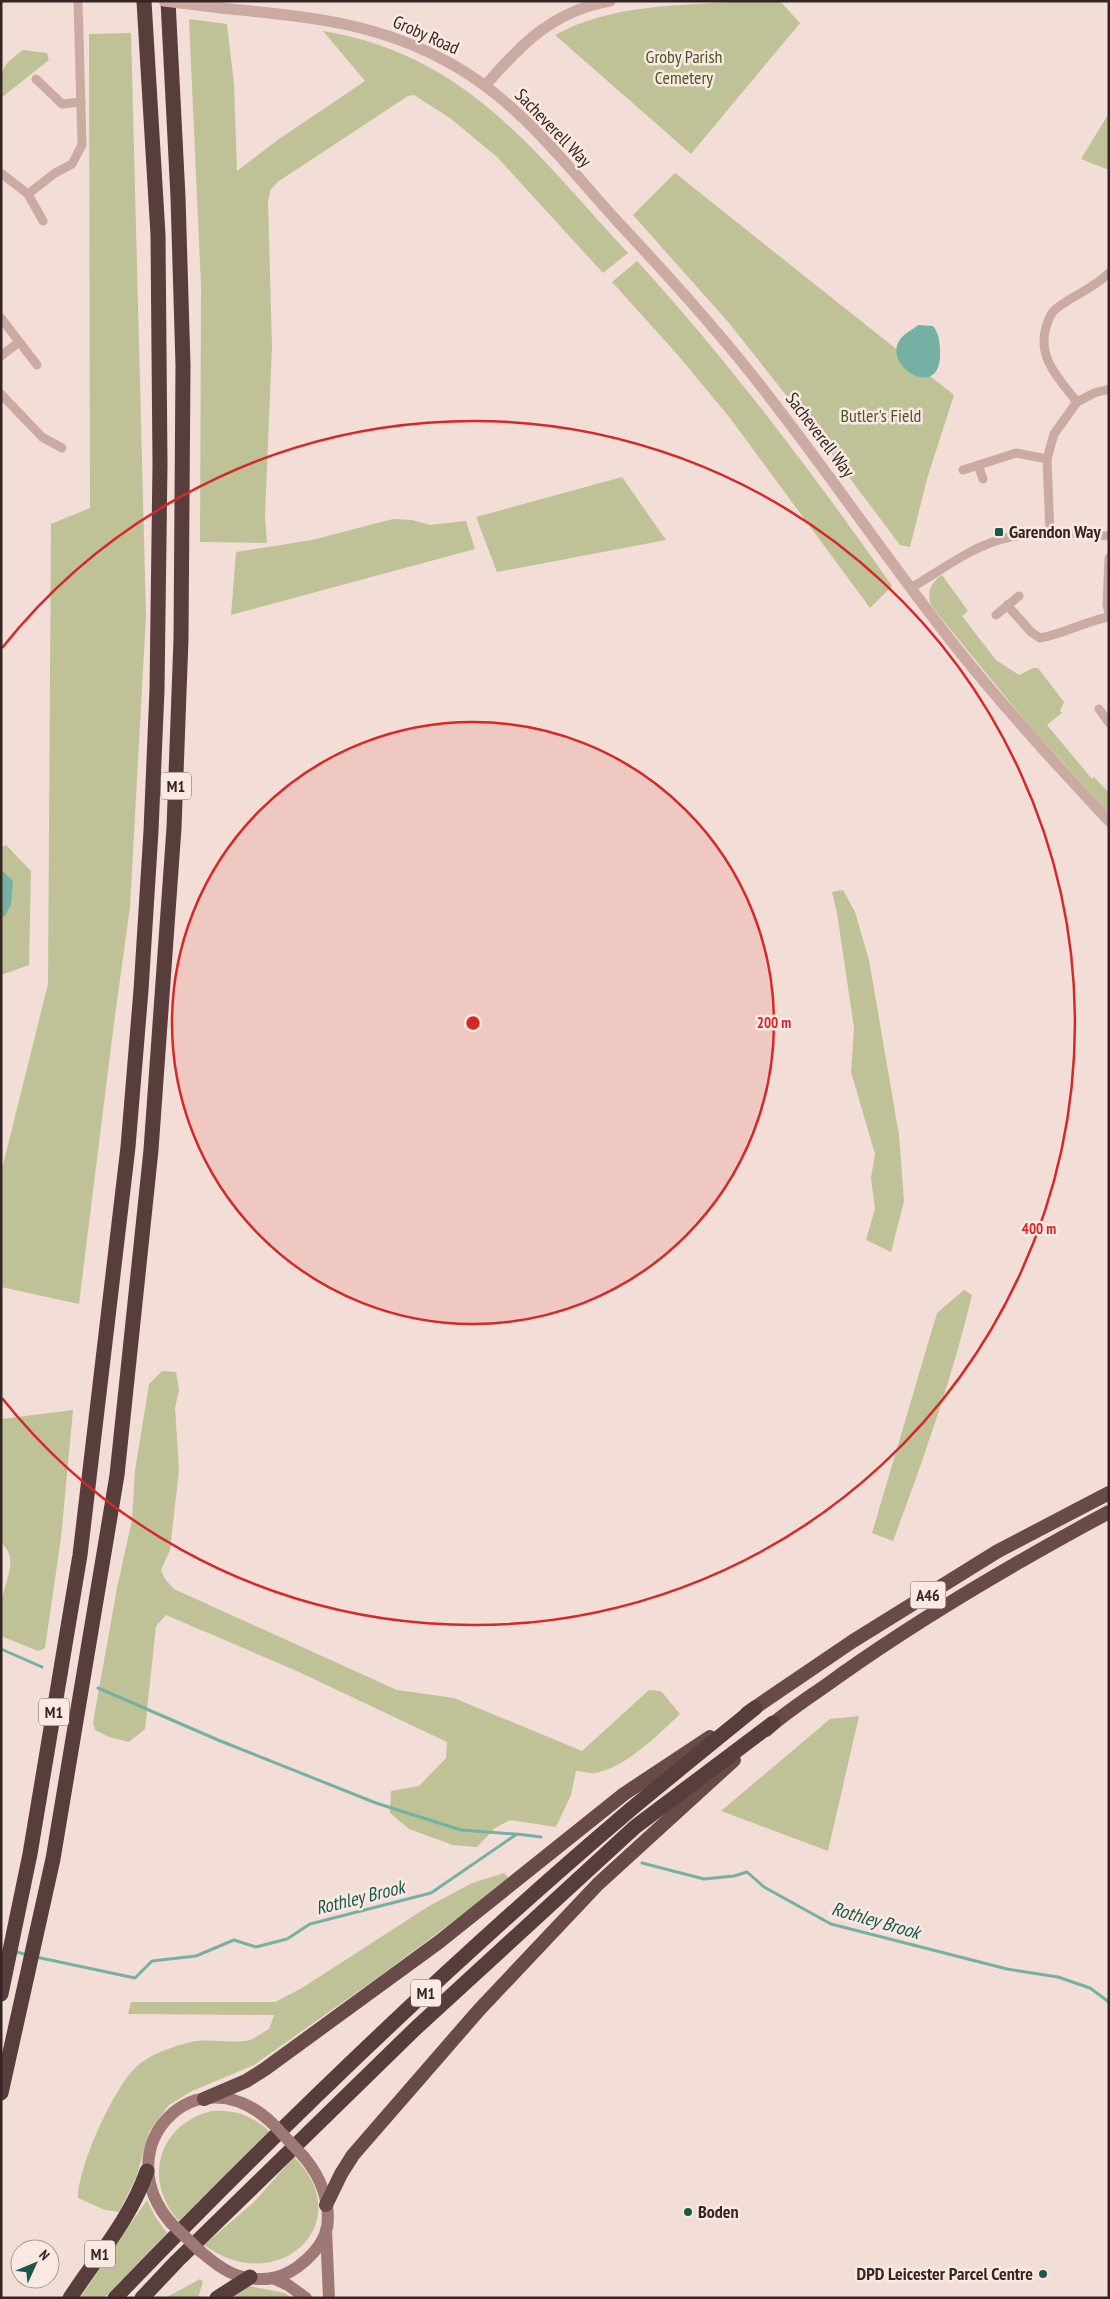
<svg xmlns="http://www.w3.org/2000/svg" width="1110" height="2299" viewBox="0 0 1110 2299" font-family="'PT Sans Narrow',sans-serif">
<rect width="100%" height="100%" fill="#f2ded7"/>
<g fill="#bfc296">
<path d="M746,1H780L800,23L691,154L555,35C613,3 681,6 746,1Z"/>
<path d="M189,19L227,24L234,84L237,171L279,139L365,81L323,31C468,55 535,153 628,253L603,273L497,157L450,118L414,95L408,96L279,181L271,189L268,201L272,346L265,516L267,543L200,542L201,286Z"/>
<polygon points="131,33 146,616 130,907 114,1023 79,1304 1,1287 1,1173 48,984 51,524 90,508 89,34"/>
<path d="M23,50L47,53L49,60L1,98C1,69 0,67 23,50Z"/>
<polygon points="1109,113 1109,170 1081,159"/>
<polygon points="675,173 954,395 927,479 910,547 900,545 812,428 729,323 633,215"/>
<path d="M637,261C730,363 813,473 892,586L870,608L730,418L677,354L612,282Z"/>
<polygon points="622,477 666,540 497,572 476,517"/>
<polygon points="393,519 412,520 430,525 466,521 475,549 231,615 236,552 312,540"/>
<path d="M942,575L968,611L962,616L996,660L1019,675L1033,668H1038L1064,702L1060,711L1062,713L1047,725L1092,779L1094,777L1109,793V813L1026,722L933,608C925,595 930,583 942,575Z"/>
<polygon points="6,845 31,871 29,965 1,975 1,847"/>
<polygon points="843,890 855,912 869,960 899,1135 904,1201 891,1252 866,1240 875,1209 871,1178 875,1154 851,1072 854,1028 837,913 832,892"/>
<path d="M964,1290L972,1295C952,1379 923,1460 893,1541L872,1533L937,1313Z"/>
<path d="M162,1371L176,1372L179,1390L175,1408L179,1470L170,1550L161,1570L165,1579L174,1589L397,1690L454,1698L582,1751L649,1690L661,1691L680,1714C659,1734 625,1768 595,1773C589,1774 581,1771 576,1771L571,1795L556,1827L510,1820L495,1828L477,1847L453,1845L409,1829L390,1813L391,1791L419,1786L446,1758L447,1742L299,1672L166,1615L156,1626L145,1729L129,1742L109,1737L95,1730L93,1723L117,1588L132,1520L135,1471L149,1384Z"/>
<path d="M73,1410L61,1538L45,1648L38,1651L1,1636C1,1626 0,1614 1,1604C3,1585 21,1558 1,1543V1419Z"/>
<polygon points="859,1716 828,1851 721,1811 830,1719"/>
<path d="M504,1873L510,1879L377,1978L254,2065L192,2091L169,2105L149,2132L136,2178L119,2212L105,2210L78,2198C78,2167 113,2089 136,2067C151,2053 172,2047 191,2042C209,2038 227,2043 245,2041C253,2040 262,2033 269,2029L274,2015L128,2014L131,2002H275L302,1988L429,1906L472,1883Z"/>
<path d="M212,2111C235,2109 253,2116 270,2132L179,2221C142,2181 158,2124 212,2111Z"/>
<path d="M294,2157C361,2224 276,2299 204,2245L253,2203Z"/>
<polygon points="147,2200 156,2218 167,2233 104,2298 80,2298"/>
<polygon points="200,2279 203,2282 198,2298 165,2298"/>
<polygon points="249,2286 285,2293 291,2298 224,2298"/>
</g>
<g fill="#74b1a4">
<path d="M918,325L933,326C939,333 940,343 940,352C942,401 886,369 898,343C901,335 911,331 918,325Z"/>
<polygon points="1,870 13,881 11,905 4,917 1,915"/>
</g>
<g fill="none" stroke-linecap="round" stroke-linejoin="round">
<g stroke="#74b1a4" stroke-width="3">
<polyline points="1,1649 42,1667"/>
<polyline points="98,1688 218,1740 376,1803 461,1830 515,1834"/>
<polyline points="642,1863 704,1879 734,1876 747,1872 764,1887 831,1924 1007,1969 1058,1977 1090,1988 1109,2002"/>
<polyline points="14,1951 27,1955"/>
<polyline points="36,1957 135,1978 152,1961 196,1956 234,1940 256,1947 287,1939 310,1924 431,1893 517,1834 541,1837"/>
</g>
<g stroke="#cbaaa2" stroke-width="9">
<polyline points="36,79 62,104 81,102"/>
<polyline points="1,173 28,194 43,221"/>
<polyline points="28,194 55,173 72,164 82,145 78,1"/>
<polyline points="1,318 37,365"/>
<polyline points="1,356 19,342"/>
<polyline points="1,394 42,437 62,448"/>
<path d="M1077,402C1059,379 1037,358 1046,327C1048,320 1051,312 1057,308C1074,295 1094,288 1109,273"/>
<polyline points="978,465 983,479"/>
<polyline points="963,470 1016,453 1047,459"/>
<polyline points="1050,533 1047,459 1054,434 1077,402 1094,393 1109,389"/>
<polyline points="1109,558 1107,605 1109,613"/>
<path d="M911,588C940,571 972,546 1006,538C1039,530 1075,533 1109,536"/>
<path d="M1007,605L1031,632L1040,638C1064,634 1085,621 1109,617"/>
<polyline points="996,615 1019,596"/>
<polyline points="1099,709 1109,723"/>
</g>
<g stroke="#cbaaa2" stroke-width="11">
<path d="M221,8C307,17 377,21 455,66C521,104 567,166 617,221C674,282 730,344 780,411C837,485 890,563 948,637C998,701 1053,761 1109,821"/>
<path d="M485,86C521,44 553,11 610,1"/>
</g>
<g stroke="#9e7874" stroke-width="12">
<path d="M171,2223C105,2147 196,2051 272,2123"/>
<polyline points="326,2230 329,2298"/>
<path d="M200,2251C212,2261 224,2271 239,2276C248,2279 263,2280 273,2278C295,2274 322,2250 327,2228C331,2202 320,2176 304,2157"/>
<polyline points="273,2278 288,2285 306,2298"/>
</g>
<g stroke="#684a48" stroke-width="14">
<polyline points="747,1713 853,1641 998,1551 1109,1493"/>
<path d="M766,1730C788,1710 815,1694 839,1676C925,1615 1016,1562 1109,1512"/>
<polyline points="204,2099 246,2081 265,2069 439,1942 624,1794 710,1737"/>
<polyline points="326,2205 341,2174 353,2155 479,2010 598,1884 734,1760"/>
</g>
<g stroke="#573d3b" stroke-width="15">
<polyline points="1,1994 30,1854 80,1555 128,1147 141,990 151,831 157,690 160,464 158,235 144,1"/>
<polyline points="1,2093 53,1859 117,1475 151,1150 174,828 181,639 183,365 178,197 168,1"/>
<path d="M70,2298C97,2257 131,2218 147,2171"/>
<path d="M115,2298C279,2128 450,1963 630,1810C671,1776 713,1742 755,1708"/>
<polyline points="142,2298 177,2261 416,2028 635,1827 773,1723"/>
<polyline points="217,2298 250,2277"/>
</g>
<polyline stroke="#cbaaa2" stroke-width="11" points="164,1 221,8"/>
<g stroke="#9e7874" stroke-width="12">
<polyline points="272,2123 304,2157"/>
<polyline points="171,2223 200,2251"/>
</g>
</g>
<circle cx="473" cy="1023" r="301" fill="#d62828" fill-opacity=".12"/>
<g fill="none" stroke="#d62828" stroke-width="2.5">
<circle cx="473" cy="1023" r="301"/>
<path d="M2 648A602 602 0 1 1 2 1398"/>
</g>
<g fill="#18594c" stroke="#fae9e3" stroke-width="2">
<rect x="994" y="527" width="10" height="10" rx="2.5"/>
<circle cx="688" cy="2212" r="5"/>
<circle cx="1043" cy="2274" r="5"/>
</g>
<g text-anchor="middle" stroke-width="5" stroke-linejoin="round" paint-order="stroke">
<g fill="#fae9e3" stroke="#70605e" stroke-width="1">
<rect x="161" y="772.5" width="30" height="27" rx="4"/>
<rect x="910.5" y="1581.5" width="35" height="27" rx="4"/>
<rect x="39" y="1698.5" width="30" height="27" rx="4"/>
<rect x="411" y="1979.5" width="30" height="27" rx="4"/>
<rect x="85" y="2240.5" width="30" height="27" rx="4"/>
</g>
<g font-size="16" font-weight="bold" fill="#352625">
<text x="176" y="792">M1</text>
<text x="928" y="1601">A46</text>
<text x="54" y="1718">M1</text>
<text x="426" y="1999">M1</text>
<text x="100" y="2260">M1</text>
</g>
<g font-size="18" fill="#352625" stroke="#fae9e3">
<text transform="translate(426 35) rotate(24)" y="6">Groby Road</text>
<text transform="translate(553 128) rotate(46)" y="6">Sacheverell Way</text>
<text transform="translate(820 435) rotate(53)" y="6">Sacheverell Way</text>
</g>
<g font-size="18" fill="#505527" stroke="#fae9e3">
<text x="684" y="63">Groby Parish<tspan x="684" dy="21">Cemetery</tspan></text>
<text x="881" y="422">Butler's Field</text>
</g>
<g font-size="18" font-weight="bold" fill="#352625" stroke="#fae9e3" text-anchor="start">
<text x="1009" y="538">Garendon Way</text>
<text x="698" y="2218">Boden</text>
<text x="1033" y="2280" text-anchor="end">DPD Leicester Parcel Centre</text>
</g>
<g font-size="19" font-style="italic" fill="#18594c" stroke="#fae9e3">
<text transform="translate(360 1897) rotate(-14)" y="7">Rothley Brook</text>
<text transform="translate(876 1920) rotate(16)" y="7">Rothley Brook</text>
</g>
</g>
<circle cx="473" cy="1023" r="8" fill="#d62828" stroke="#fae9e3" stroke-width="2.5"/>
<g font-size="15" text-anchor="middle" font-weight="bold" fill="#d62828" stroke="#fae9e3" stroke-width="5" stroke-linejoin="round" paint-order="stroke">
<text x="774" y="1028">200 m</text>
<text x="1039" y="1234">400 m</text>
</g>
<rect width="1110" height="2299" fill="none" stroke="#352625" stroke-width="5"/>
<g transform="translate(35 2264) rotate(46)"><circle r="24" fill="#fae9e3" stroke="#ab9b97"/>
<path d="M0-4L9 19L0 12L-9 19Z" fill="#18594c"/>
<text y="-8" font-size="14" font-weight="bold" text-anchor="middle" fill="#352625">N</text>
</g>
</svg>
